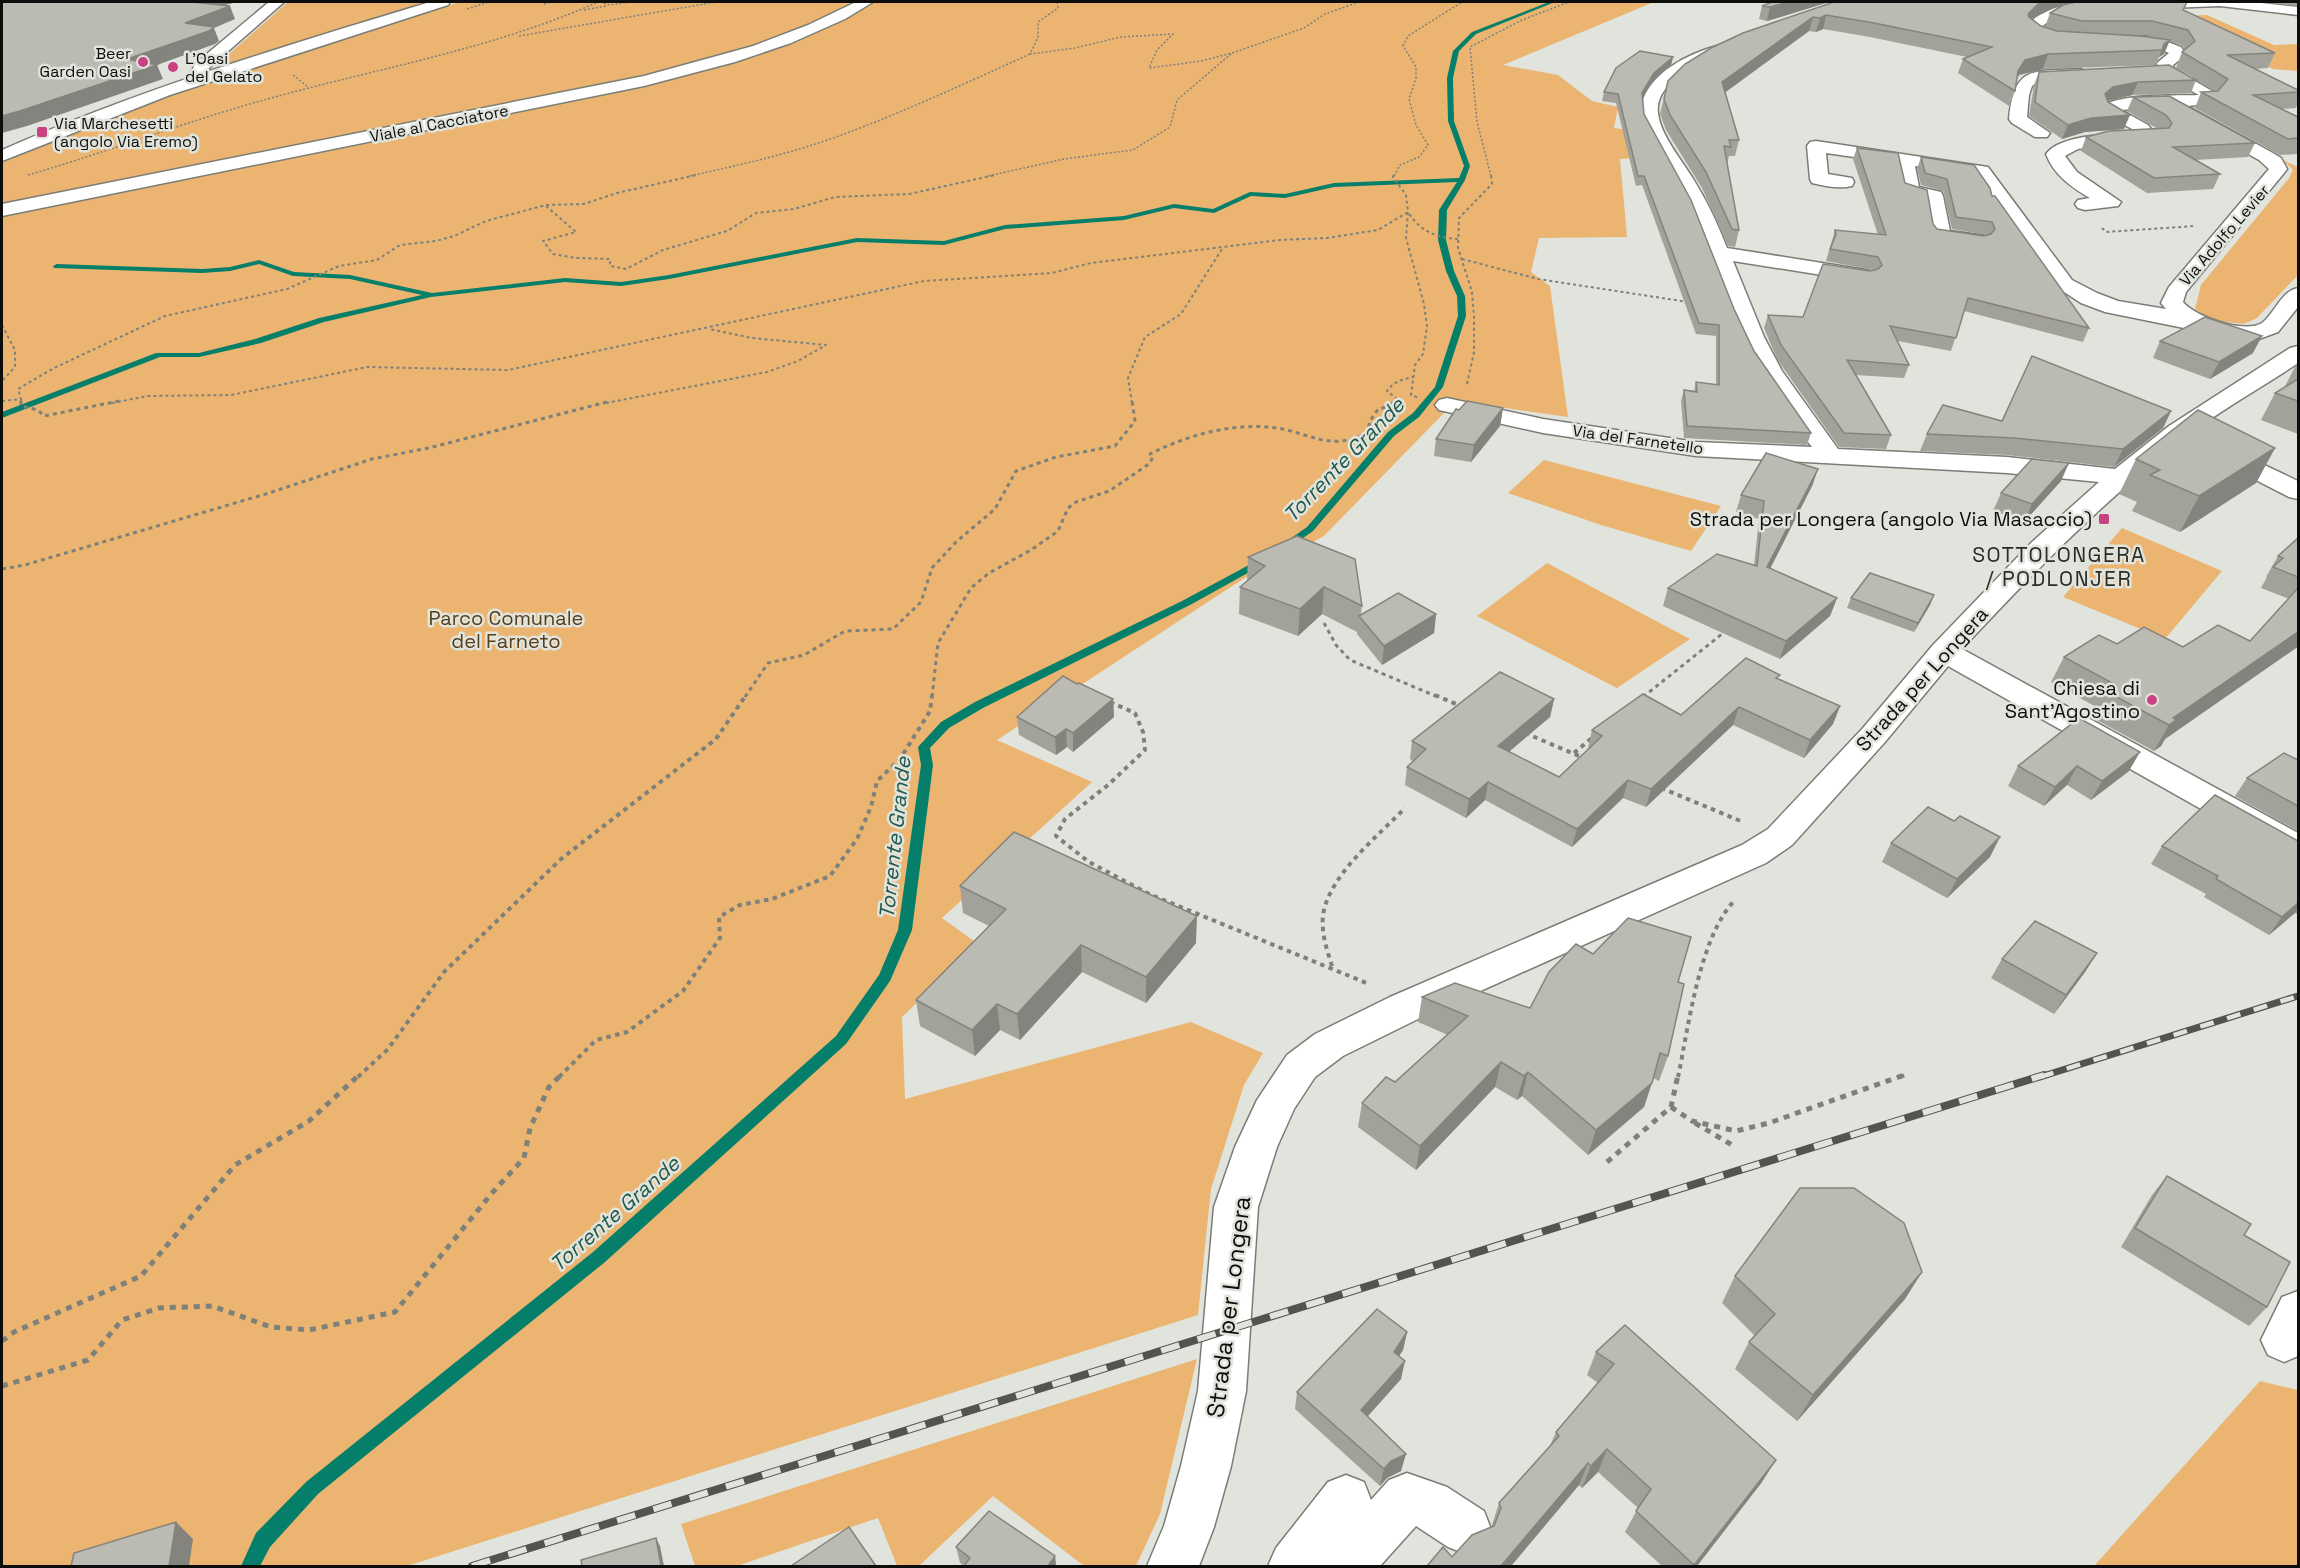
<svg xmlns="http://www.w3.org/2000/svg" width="2300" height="1568" viewBox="0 0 2300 1568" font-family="'Space Grotesk',sans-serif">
<rect width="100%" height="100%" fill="#e1e4dc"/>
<g fill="#ebb571">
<polygon points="288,2 425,2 218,67 221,61"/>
<path d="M460,2H855C793,35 726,54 658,74L2,206V163C149,95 306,51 460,2Z"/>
<path d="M876,2H1654L1503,65L1558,75L1592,101L1618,107L1614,128L1644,132L1658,157L1620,159L1627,237L1539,238L1531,272L1550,286L1568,417L1471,403L1444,413L1324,536L1243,579L997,740L1092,782L942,918L978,944L902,1017L905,1099L1191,1022L1263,1053L1244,1085L1211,1189L1198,1315L407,1566H2V214L605,95C698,72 793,50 876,2Z"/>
<polygon points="2207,15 2274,45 2298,44 2298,71 2273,69 2203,33 2186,16"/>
<polygon points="2283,160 2298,167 2298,275 2257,318 2244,324 2211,320 2195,309 2201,285 2289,178 2293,170"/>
<polygon points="1544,460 1721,506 1691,551 1601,525 1508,493"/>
<polygon points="2122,528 2222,571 2165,639 2063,597"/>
<polygon points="1547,563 1690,639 1617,688 1477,616"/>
<polygon points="1197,1359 1160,1514 1136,1566 1084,1566 993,1496 919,1566 897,1566 878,1518 737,1566 695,1566 681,1524"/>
<polygon points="2260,1381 2298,1390 2298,1566 2094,1566"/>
</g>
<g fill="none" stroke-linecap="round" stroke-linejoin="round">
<g fill="#057f6a" fill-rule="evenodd">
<polygon points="1549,2 1555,2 1476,34 1459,51 1453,78 1454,121 1470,166 1465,180 1447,210 1446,240 1454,271 1465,296 1466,316 1443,387 1419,417 1394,436 1313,531 1289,548 1281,548 1280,546 1307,527 1388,432 1413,413 1435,387 1458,316 1457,296 1446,271 1438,240 1439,210 1457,182 1334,187 1285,198 1251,196 1214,213 1174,208 1124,220 1005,229 944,245 857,242 669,279 621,286 565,282 431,297 324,322 261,343 199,357 160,357 2,418 2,412 156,353 199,353 255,339 319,318 422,295 350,279 293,276 259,264 230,271 202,273 54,268 53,266 57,264 202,269 230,267 259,260 294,272 350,275 432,293 565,278 621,282 669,275 857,238 944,241 1005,225 1124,216 1174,204 1213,209 1250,192 1285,194 1334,183 1459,178 1464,166 1448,121 1447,78 1453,51 1472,32"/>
<polygon points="1260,559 1264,560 1264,564 1190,605 983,708 949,728 930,748 933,765 912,930 890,981 846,1044 605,1262 318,1494 270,1547 260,1566 241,1566 256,1533 306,1482 593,1252 836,1036 879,975 898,930 921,765 918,747 941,722 975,702 1182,601"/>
</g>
<defs>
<g id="minor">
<polygon points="269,2 284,2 209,68 206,74 209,79 207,82 195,82 190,74 196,63"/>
<polygon points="856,2 873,2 845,19 791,43 735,62 644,86 2,216 2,204 644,76 753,46 808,25"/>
<polygon points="2139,2 2253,2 2298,7 2298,15 2220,6 2142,9 2135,5"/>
<path d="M2093,3L2100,7L2098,10C2077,15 2057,11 2041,28L2051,34L2071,38L2074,41L2071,44C2056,48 2035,41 2025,29C2040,7 2067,4 2093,3Z"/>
<path d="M2124,35L2154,37L2181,47L2186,55L2173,65L2174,69L2219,95L2211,104L2187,106L2271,152L2281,158L2287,169L2284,173L2186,292L2183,302C2195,317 2245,334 2262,323C2275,313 2281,291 2298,288V307L2278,332L2259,339L2243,340L2105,312L2081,303L2058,288L1976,176L1915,166L1919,187L1941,192L1943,196L1950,231L1986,236L1989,240L1986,244L1979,246L1934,240L1931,236L1925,200L1903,195L1901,191L1896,163L1826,153L1828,174L1852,178L1854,182L1852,186C1840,189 1824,186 1812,183L1810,179L1807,146L1810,142L1816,141L1988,167L2072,280L2097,293L2118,301L2166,309L2161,303L2169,287L2269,169L2259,160L2164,107L2121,110L2148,125L2151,129L2148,133L2142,134L2105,115L2102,108C2113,93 2179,96 2199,95L2161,74L2157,63L2169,53L2152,46L2119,43L2116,40L2119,37Z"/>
<path d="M1720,45L1725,47L1728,50L1725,53C1702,62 1654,81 1658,113C1660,135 1684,163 1695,182C1708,203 1718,225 1727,248L1866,270L1873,272L1876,276L1873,280L1866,282L1733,261L1764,337L1782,371L1838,449L2007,457L2115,469L2169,426L2290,348L2298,346V363C2261,388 2220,410 2184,438C2102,502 2033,573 1962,649L2298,833V860L2286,857L1948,666L1885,742L1792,845L1766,863L1418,1019L1343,1056L1315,1077L1294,1109L1277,1147L1258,1207L1246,1391L1231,1466L1214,1527L1199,1566H1147L1164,1526L1181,1466L1198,1391L1214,1207L1235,1147L1257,1100L1287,1055L1315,1034L1390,997L1742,845L1768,829L1863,728L1933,645L2032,542L2099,482L2007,473L1696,456L1543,433L1439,410L1435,405L1439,400L1447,398L1543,419L1696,442L1812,447C1793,422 1773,397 1757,369C1724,307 1710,236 1674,176C1663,160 1637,127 1641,107C1648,72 1690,53 1720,45Z"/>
<path d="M2081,69L2089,74L2087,77L2037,82L2032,86L2029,95L2027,117L2050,133L2047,137H2035L2012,123L2009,119C2014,63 2035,72 2081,69Z"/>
<path d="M2129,132L2135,133L2138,137L2135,141L2078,149L2065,156L2077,172L2121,202L2118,206L2085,210L2078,208L2075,204L2078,200L2090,198C2071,187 2054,175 2046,154C2060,135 2106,135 2129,132Z"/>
<polygon points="2222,445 2298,481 2298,499 2289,497 2213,458 2209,453 2213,448"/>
<polygon points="2298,1291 2298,1356 2284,1362 2268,1355 2261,1340 2282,1297"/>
<polygon points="1407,1473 1447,1487 1484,1511 1491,1529 1484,1547 1466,1554 1448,1547 1416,1526 1380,1566 1268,1566 1276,1548 1328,1482 1346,1475 1364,1482 1371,1500 1389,1480"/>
</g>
<path id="major" d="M430,2H450L448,5L170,95L2,161V150C141,89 285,46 430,2Z"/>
</defs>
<use href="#minor" stroke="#7a7d76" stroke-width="3"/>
<use href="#major" stroke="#7a7d76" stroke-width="3"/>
<g stroke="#7e807a" stroke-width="1.5" stroke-dasharray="2 2" stroke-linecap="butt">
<polyline points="600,2 610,5 631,2"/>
<polyline points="1057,2 1058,8 1038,22 1038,37 1030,54 1075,48 1121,37 1173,34 1157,50 1149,68 1201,61 1232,53 1304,28 1325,14 1359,2"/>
<polyline points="544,4 550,2"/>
<polyline points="467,9 489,2"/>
<polyline points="584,10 606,6"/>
<polyline points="519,36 716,2"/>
<polyline points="293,75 308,87"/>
<path d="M28,175C111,151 192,119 275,97C384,67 495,48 598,2"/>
<path d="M690,176C739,165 789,154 836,137C902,113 966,83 1030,54"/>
<polyline points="988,176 1064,159 1133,150 1170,127 1177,100 1232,53"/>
<polyline points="1394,176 1400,165 1419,157 1428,145 1416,125 1409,99 1416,78 1416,67 1403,46 1408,36 1462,2"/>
<polyline points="1491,176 1477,122 1470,47 1522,20 1569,2"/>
</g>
<g stroke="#7e807a" stroke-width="2" stroke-dasharray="3 3" stroke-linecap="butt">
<polyline points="1394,175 1393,177 1406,195 1408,212 1406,238 1424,304 1427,326 1423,354 1415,365 1411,395 1419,398"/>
<polyline points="546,206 576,232 543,241 553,254 577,258 610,259 610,266 626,269 663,250 727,231 756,213 794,209 835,197 909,194 995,175"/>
<polyline points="2102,228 2106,232 2195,226"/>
<polyline points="1462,259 1538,279 1688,302"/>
<polyline points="2,325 15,350 15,367 2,381"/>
<polyline points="1467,384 1474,352 1474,317 1472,292 1458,248 1459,218 1492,184 1491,175"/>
<polyline points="21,399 21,403"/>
<polyline points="2,401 21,399 18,389 54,368 165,316 287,289 339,266 377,260 400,245 436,241 454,236 486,221 546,205 584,204 617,193 696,175"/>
<path d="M112,403L148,396L231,395L367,367L508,370L924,281L1052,273L1091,263L1280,240L1327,238L1378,230L1408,212C1421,232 1435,237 1458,239"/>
<polyline points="606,403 767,372 798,361 826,345 752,338 709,329"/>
<polyline points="1132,403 1128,378 1145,337 1181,314 1222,249"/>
<path d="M1392,403L1397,399L1387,391C1393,382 1403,379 1413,377"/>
</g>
<g stroke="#7e807a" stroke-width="3" stroke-dasharray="4 4" stroke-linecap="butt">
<polyline points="21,401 21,406 38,410 44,416 119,401"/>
<polyline points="2,569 25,565 269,493 372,459 429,448 611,401"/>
<polyline points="1324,623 1336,645 1350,660 1438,697"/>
<polyline points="745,697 768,663 804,655 845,631 893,629 921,602 932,568 956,542 995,509 1016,471 1056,457 1115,446 1135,421 1132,401"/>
<path d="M932,697L938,643L971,588L989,573L1031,550L1058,531L1068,508L1076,502L1109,491L1149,464L1153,457L1150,454C1187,435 1234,422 1277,428C1310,433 1330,452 1367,433L1370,421L1378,409L1387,407L1394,401"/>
<polyline points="1643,697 1727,630"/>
</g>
<g stroke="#7e807a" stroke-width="4" stroke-dasharray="4.5 4.5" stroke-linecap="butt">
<polyline points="1435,695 1463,707"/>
<polyline points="1641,698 1645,695"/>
<polyline points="1110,702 1135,713 1143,732 1145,750 1108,785 1065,819 1056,836 1089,862 1149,894 1369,984"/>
<polyline points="1525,733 1584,758"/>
<polyline points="1574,753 1593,737"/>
<polyline points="1661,788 1743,822"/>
<path d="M1332,966C1327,950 1321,933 1323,915C1329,875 1378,836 1405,808"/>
<polyline points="358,1077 388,1049 444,972 561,859 716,739 746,695"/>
<polyline points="559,1077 596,1040 627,1032 683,991 720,938 719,917 740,905 772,899 830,876 857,839 871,807 877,781 900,759 930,711 932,695"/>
<path d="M1678,1077C1689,1025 1699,939 1734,901"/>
<polyline points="1900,1077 1905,1075"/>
</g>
<g stroke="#7e807a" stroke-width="5" stroke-dasharray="6 6" stroke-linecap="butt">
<polyline points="1671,1107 1692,1121 1736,1131 1769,1123 1904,1075"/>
<polyline points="1695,1123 1732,1145"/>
<polyline points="1607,1162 1671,1107 1678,1075"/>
<polyline points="2,1341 14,1332 141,1276 235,1165 309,1121 359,1075"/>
<polyline points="2,1386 88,1360 122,1320 159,1308 212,1306 271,1327 309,1330 395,1312 492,1193 524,1158 530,1128 549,1087 561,1075"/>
</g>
<use href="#minor" fill="#fff" fill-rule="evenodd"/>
<use href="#major" fill="#fff" fill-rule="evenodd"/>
<defs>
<polyline id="rail-far1" points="2040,1077 2298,996"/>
<polyline id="rail" points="472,1566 2044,1075"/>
</defs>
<use href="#rail-far1" stroke="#52544f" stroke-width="7"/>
<use href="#rail" stroke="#52544f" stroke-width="8"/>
<use href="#rail-far1" stroke="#e1e4dc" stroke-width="4.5" stroke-dasharray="14" stroke-linecap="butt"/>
<use href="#rail" stroke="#e1e4dc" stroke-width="6" stroke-dasharray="19" stroke-linecap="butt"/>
</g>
<g fill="#a2a19a" fill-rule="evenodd">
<polygon points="1770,2 1829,2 1767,21 1759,19 1762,6 1769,3"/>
<path d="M1834,2H2187L2183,11L2275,53L2268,68L2255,69L2298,90V102L2296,108L2281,109L2298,117V154L2280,155L2195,108L2201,92L2215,91L2196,80L2191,93L2132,95L2108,101L2124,129L2085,132L2062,139L2029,116L2034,85L2039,72L2193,77L2176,68L2182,52L2185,50L2182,45L2169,41L2164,54L2159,57L2156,65L2043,69L2019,75L2017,79L2015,91L2009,106L1958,73L1963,59L1967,57L1870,37L1823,29L1816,32L1809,31L1725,92L1739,140L1735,156H1729L1727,163L1739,230L1735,247L1728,246L1702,188L1666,130L1660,114L1668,81ZM2063,5L2050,13L2045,27L2041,26L2032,19L2058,6ZM2136,35H2147L2156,38Z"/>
<polygon points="2260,2 2298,2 2298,6"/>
<polygon points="1673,57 1671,65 1652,82 1642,98 1644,114 1754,351 1811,433 1807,445 1684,438 1681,401 1684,390 1694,391 1696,382 1716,385 1716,336 1696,334 1642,185 1636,186 1616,103 1602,101 1604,92"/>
<polygon points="2133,97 2255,143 2248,157 2195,160 2220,174 2213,189 2147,193 2081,151 2086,137 2158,129 2127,111"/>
<polygon points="1857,148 1905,183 1937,229 1984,236 1988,235 1952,229 1943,191 1921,185 1917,169 1921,157 1992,196 2089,328 2083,342 1964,311 1951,351 1898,341 1909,365 1904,378 1856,375 1891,435 1886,449 1839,447 1777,359 1764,328 1768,315 1803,317 1870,271 1874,270 1826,261 1835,230 1878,235 1853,159"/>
<polygon points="2160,341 2253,353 2210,379 2153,358"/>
<polygon points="2298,361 2298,434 2261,420 2275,393 2284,388"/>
<polygon points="1503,408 1500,426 1471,462 1434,456 1436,439 1459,410"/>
<polygon points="2171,411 2163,428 2114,467 2007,455 1920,451 1927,434 2002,421"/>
<polygon points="2275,448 2256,483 2180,532 2132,511 2137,502 2119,494 2136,459"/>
<polygon points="1818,469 1812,486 1770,568 1837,598 1830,616 1780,659 1663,606 1668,588 1754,565 1759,519 1736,512 1741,495"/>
<polygon points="2061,481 2024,522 1993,511 2001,493"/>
<polygon points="1297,536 1362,606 1361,614 1436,614 1434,633 1382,665 1357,634 1357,632 1322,614 1298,636 1239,614 1240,587 1247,581 1248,557"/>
<polygon points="2298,538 2298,649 2296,648 2165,739 2161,746 2154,751 2093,718 2098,708 2051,682 2064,657 2117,644 2183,647 2250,641 2289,599 2261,588 2267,577 2266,577 2278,556"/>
<polygon points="1934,595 1930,605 1914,632 1847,608 1851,598"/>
<polygon points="1779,679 1840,706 1833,724 1804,758 1733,725 1646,807 1623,798 1572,847 1485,800 1466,818 1405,785 1407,767 1413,761 1410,759 1412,741 1554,699 1550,717 1509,752 1559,777 1589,749 1588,748 1592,730 1681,715"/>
<polygon points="1077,684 1113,699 1114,717 1073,752 1067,747 1056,755 1019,735 1017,717"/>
<polygon points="2079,718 2129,771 2091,800 2067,785 2044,806 2008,786 2018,766"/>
<polygon points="2298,760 2298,831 2235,796 2247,778"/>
<polygon points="2298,841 2298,914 2295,913 2269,935 2204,897 2206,894 2151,864 2162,846"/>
<polygon points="1891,843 1990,857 1947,898 1882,862"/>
<polygon points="960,886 1196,943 1146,1003 1082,972 1020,1040 1000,1030 975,1056 920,1026 916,1000 989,926 963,913"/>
<polygon points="2097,953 2085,972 2054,1014 1991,978 2002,959"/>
<polygon points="1593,954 1678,982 1668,1056 1659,1081 1653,1078 1644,1107 1588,1155 1522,1096 1517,1100 1495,1087 1416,1170 1358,1127 1362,1103 1395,1082 1448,1035 1418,1022 1422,997 1530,1008"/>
<polygon points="2167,1176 2244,1235 2267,1307 2249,1326 2121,1247 2152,1195"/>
<polygon points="1922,1272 1905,1299 1797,1421 1735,1369 1749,1342 1755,1336 1722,1303 1735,1276"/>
<polygon points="1625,1325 1762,1482 1697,1566 1662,1566 1625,1532 1638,1508 1598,1472 1582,1488 1579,1485 1511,1566 1427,1566 1452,1557 1492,1527 1492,1525 1499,1503 1550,1446 1556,1432 1598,1383 1587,1375 1596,1352"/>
<polygon points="1407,1332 1403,1350 1399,1356 1401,1379 1368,1416 1401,1471 1387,1478 1380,1486 1295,1409 1297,1392"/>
<polygon points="956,1547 1055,1556 1056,1566 964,1566 960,1563"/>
</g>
<g fill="#84837d">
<polygon points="187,2 237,2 192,14"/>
<polygon points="1789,2 1829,2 1767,21 1770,7"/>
<polygon points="2043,2 2091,2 2058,6 2033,18 2023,27 2028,14 2038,4"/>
<polygon points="230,6 235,19 214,28 219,41 215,44 157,65 163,79 27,126 2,133 2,116 127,59 185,23"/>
<polygon points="1826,15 1823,29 1816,32 1820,18"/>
<polygon points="1813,17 1809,31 1719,97 1722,82"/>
<polygon points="2170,40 2164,54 2159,57 2164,44"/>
<polygon points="2048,54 2043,69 2019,75 2013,86 2018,71 2025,60"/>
<polygon points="1673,57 1671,65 1652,82 1640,102 1642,93 1654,73"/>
<polygon points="2138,82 2132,95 2108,101 2105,94 2113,87"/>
<polygon points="2130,115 2124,129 2085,132 2062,139 2068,125 2091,118"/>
<polygon points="2262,336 2253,353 2210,379 2219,362"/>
<polygon points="1503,408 1500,426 1471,462 1474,445"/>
<polygon points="2171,411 2163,428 2114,467 2123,449"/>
<polygon points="2275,448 2256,483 2180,532 2199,496"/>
<polygon points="2069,463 2061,481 2024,522 2032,504"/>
<polygon points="1818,469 1812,486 1762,585 1767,567"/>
<polygon points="1324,587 1322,614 1298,636 1300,609"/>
<polygon points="1934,595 1930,605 1914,632 1918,623"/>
<polygon points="1837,598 1830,616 1780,659 1786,641"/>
<polygon points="1436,614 1434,633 1382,665 1384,646"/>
<polygon points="2298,632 2298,644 2296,648 2165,739 2161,746 2154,751 2173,718"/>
<polygon points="1113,699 1114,717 1073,752 1073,733"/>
<polygon points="1554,699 1550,717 1494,764 1498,746"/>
<polygon points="1840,706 1833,724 1804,758 1810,740"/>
<polygon points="1739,707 1733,725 1646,807 1651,789"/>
<polygon points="1066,729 1067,747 1056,755 1055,737"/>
<polygon points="2140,752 2129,771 2091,800 2102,781"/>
<polygon points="2077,766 2067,785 2044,806 2055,787"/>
<polygon points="1628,780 1623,798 1572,847 1577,829"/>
<polygon points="1488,782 1485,800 1466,818 1469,799"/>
<polygon points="2000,837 1990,857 1947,898 1957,879"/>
<polygon points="2298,903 2298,908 2295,913 2269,935 2282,917"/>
<polygon points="1197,916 1196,943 1146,1003 1146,977"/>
<polygon points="1081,945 1082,972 1020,1040 1017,1014"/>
<polygon points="2097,953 2085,972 2054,1014 2066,995"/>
<polygon points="997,1004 1000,1030 975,1056 972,1030"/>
<polygon points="1501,1062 1495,1087 1416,1170 1420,1146"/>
<polygon points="1528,1072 1522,1096 1517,1100 1524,1076"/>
<polygon points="1652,1083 1644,1107 1588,1155 1596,1130"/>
<polygon points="1922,1272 1905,1299 1797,1421 1813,1395"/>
<polygon points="1407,1332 1403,1350 1390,1370 1394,1352"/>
<polygon points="1405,1361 1401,1379 1358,1427 1361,1410"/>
<polygon points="1607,1449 1598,1472 1582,1488 1591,1466"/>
<polygon points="1406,1454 1401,1471 1387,1478 1380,1486 1384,1469 1391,1461"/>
<polygon points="1776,1460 1762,1482 1697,1566 1694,1566"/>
<polygon points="1588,1463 1579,1485 1511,1566 1501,1566"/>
<polygon points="176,1522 193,1539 189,1566 169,1566"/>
<polygon points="656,1538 660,1546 664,1566 661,1566"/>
<polygon points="1055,1556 1056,1566 1048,1566"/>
</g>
<g fill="#bcbbb3" stroke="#84837d" stroke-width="1.5">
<polygon points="2,2 192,2 230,6 185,23 214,27 209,31 127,59 157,65 20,111 2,116"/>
<polygon points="1772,2 1789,2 1770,7 1762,6"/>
<polygon points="1834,2 2043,2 2038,4 2028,14 2029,17 2041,26 2057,31 2140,36 2170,40 2164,44 2162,50 2048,54 2025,60 2018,71 2015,91 1963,59 1992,47 1874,23 1826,15 1820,18 1813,17 1722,82 1739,140 1729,140 1731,147 1724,146 1739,230 1732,229 1706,172 1670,115 1664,99 1668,81 1685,64 1711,48 1743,33"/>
<polygon points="2076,2 2187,2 2183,10 2275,53 2227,55 2298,90 2298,92 2253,95 2298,117 2298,138 2288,139 2201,92 2218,91 2228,79 2182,52 2195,41 2188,30 2152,21 2082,21 2050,13 2063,5"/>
<polygon points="1640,51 1673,57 1654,73 1642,93 1644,114 1691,200 1734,309 1754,351 1811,433 1687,426 1684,390 1697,392 1696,382 1719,385 1719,325 1699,323 1644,176 1638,176 1618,94 1604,92 1616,68"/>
<polygon points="2169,65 2196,80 2138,82 2113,87 2105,94 2108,102 2130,115 2091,118 2068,125 2035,102 2039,72"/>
<polygon points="2169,96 2255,143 2173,147 2220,174 2154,178 2086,137 2109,131 2169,128 2172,123 2166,115 2133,97"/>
<polygon points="1857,148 1898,153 1905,183 1927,190 1933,224 1937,229 1984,236 1991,234 1995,229 1992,222 1956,217 1947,179 1925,173 1921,157 1974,165 1990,188 1992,196 1995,196 2089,328 1968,298 1956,338 1890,326 1909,365 1847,360 1891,435 1844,433 1781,345 1768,315 1803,317 1823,264 1870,271 1878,269 1882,265 1878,257 1830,249 1836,235 1835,230 1886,235"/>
<polygon points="2205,317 2262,336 2219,362 2160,341"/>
<polygon points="2032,356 2171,411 2123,449 2014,438 1927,434 1943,405 2002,421"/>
<polygon points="2298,379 2298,401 2275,393"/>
<polygon points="1467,401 1503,408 1474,445 1436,439 1456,409 1459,410"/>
<polygon points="2198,410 2275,448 2199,496 2150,475 2160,470 2136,459"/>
<polygon points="1766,453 1818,469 1767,567 1837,598 1786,641 1668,588 1717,554 1757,566 1764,501 1741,495"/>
<polygon points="2032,459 2069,463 2032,504 2001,493"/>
<polygon points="1297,536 1355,559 1362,606 1324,587 1300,609 1240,587 1265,566 1248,557"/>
<polygon points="2298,538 2298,577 2273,567 2283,558 2278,556"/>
<polygon points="1870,573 1934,595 1918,623 1851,598"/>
<polygon points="2298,588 2298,632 2173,718 2176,720 2169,725 2107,692 2116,685 2064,657 2099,635 2117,644 2144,627 2183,647 2218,625 2250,641"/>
<polygon points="1398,593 1436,614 1384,646 1359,616"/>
<polygon points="1746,658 1780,675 1776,678 1840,706 1810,740 1739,707 1651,789 1628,780 1577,829 1488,782 1469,799 1407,767 1426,749 1412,741 1500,672 1554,699 1498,746 1559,777 1602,736 1592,730 1643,694 1681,715"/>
<polygon points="1063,676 1077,684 1079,683 1113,699 1073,733 1066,729 1055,737 1017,717"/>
<polygon points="2079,718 2140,752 2102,781 2077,766 2055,787 2018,766"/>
<polygon points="2284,753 2298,760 2298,806 2247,778"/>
<polygon points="2215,795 2298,841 2298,903 2282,917 2216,879 2218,876 2162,846"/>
<polygon points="1928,807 1954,821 1960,816 2000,837 1957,879 1891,843"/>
<polygon points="1014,832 1197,916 1146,977 1081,945 1017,1014 997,1004 972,1030 916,1000 1006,909 960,886"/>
<polygon points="1628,918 1691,937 1678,982 1684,984 1668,1056 1660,1053 1652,1083 1596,1130 1528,1072 1524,1076 1501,1062 1420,1146 1362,1103 1386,1077 1395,1082 1468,1016 1422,997 1455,983 1530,1008 1549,972 1576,944 1593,954"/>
<polygon points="2035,921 2097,953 2066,995 2002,959"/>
<polygon points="2167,1176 2251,1224 2244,1235 2290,1262 2267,1307 2135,1228"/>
<polygon points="1800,1188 1854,1188 1904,1223 1922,1272 1813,1395 1749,1342 1775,1314 1735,1276"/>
<polygon points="1377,1309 1407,1332 1394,1352 1405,1361 1361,1410 1406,1454 1391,1461 1384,1469 1297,1392"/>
<polygon points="1625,1325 1776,1460 1694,1565 1636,1511 1651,1489 1607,1449 1591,1466 1588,1463 1501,1566 1427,1566 1443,1547 1452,1557 1472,1535 1494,1526 1501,1508 1499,1503 1559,1436 1556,1432 1614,1364 1596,1352"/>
<polygon points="989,1511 1055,1556 1048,1566 964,1566 970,1558 956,1547"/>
<polygon points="176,1522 169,1566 71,1566 74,1553"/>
<polygon points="849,1527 876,1566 791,1566"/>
<polygon points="656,1538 661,1566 582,1566 581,1560"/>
</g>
<g fill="#c84283" stroke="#e1e4dc" stroke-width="2">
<circle cx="143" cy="62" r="6"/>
<circle cx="173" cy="67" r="6"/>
<rect x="36" y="126" width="12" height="12" rx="3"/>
<rect x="2098" y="513" width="12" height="12" rx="3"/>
<circle cx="2152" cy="700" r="6"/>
</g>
<g text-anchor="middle" stroke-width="5" stroke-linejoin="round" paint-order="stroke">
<g font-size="16" fill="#0d0e0b" stroke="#e1e4dc" text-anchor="start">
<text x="131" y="59" text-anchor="end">Beer<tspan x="131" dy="18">Garden Oasi</tspan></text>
<text x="185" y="64">L'Oasi<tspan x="185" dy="18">del Gelato</tspan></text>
<text x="54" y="129">Via Marchesetti<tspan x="54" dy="18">(angolo Via Eremo)</tspan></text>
</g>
<g font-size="16" fill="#0d0e0b" stroke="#e1e4dc">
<text transform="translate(439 123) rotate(-11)" y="6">Viale al Cacciatore</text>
<text transform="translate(2224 235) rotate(-49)" y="6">Via Adolfo Levier</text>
<text transform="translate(1638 439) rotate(8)" y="6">Via del Farnetello</text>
</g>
<g font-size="20" fill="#0d0e0b" stroke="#e1e4dc" text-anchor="end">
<text x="2092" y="526">Strada per Longera (angolo Via Masaccio)</text>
<text x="2140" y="695">Chiesa di<tspan x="2140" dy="23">Sant'Agostino</tspan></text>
</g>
<g font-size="20" fill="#583d1a" stroke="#e1e4dc">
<text x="506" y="625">Parco Comunale<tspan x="506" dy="23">del Farneto</tspan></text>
</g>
<g font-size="20" fill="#0d0e0b" stroke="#e1e4dc">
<text transform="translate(1922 679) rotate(-48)" y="7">Strada per Longera</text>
</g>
<g font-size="21" font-style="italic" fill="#21594c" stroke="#e1e4dc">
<text transform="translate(1344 460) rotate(-46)" y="7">Torrente Grande</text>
<text transform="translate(895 838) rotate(-84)" y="7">Torrente Grande</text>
<text transform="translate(615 1214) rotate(-41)" y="7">Torrente Grande</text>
</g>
<g font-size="21" letter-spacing="1.5" fill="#292b25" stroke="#e1e4dc">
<text x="2059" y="562">SOTTOLONGERA<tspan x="2059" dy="24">/ PODLONJER</tspan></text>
</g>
<g font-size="24" fill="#0d0e0b" stroke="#e1e4dc">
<text transform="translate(1229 1307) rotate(-83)" y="8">Strada per Longera</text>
</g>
</g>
<rect width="2300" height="1568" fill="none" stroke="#0d0e0b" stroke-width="6"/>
</svg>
